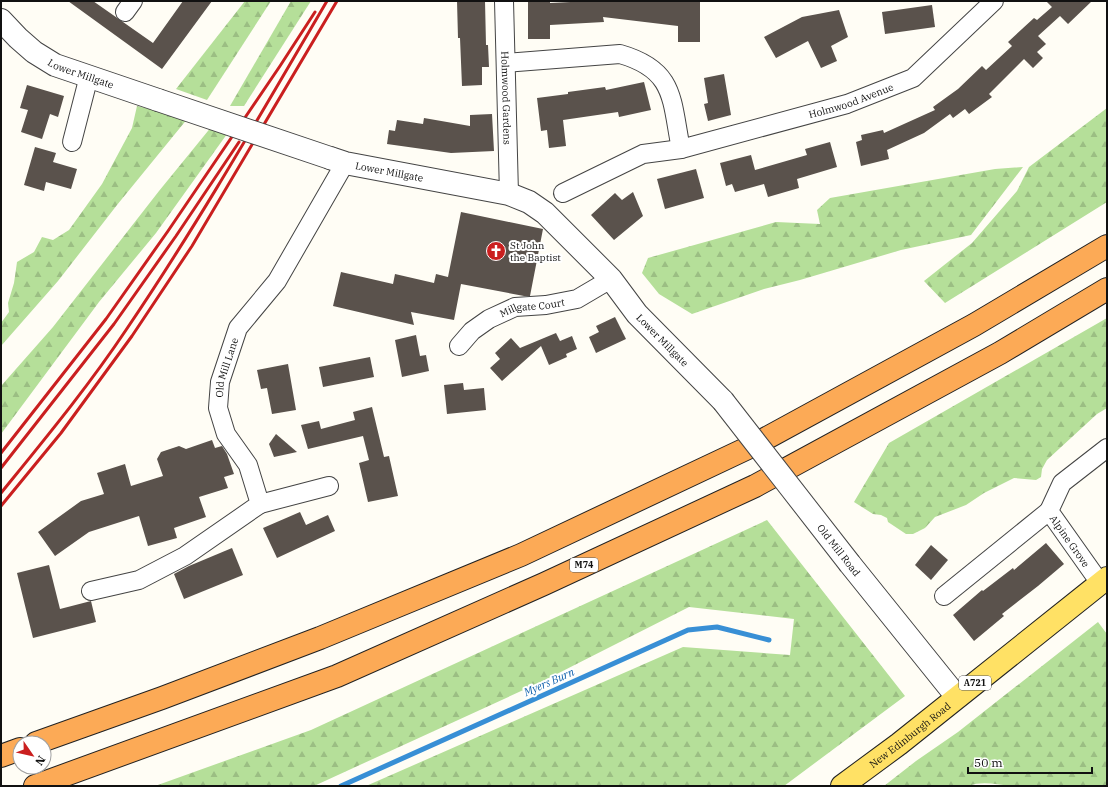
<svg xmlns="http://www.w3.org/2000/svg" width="1108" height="787" viewBox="0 0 1108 787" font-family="'IBM Plex Serif',serif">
<defs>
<pattern id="forest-firs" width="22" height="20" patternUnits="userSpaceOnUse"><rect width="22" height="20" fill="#b5df99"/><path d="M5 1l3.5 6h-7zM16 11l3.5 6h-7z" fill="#9bbe83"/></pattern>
</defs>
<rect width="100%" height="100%" fill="#fffdf5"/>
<g fill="url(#forest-firs)">
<polygon points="245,1 271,1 207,100 176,89"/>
<polygon points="291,1 311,1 244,106 230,106"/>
<polygon points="137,106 188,118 117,205 58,281 1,346 1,323 9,312 8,303 14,283 17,262 34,252 42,237 53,240 69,230 102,184 132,128"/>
<polygon points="1107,108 1107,202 945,303 924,281 972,243 1017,191 1029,167"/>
<polygon points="212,126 227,134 156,233 99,302 1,434 1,386 53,327 159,191"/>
<polygon points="1023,167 971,235 901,250 800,280 764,289 692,314 659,294 642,273 648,258 776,222 820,224 817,210 830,198 995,169"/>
<polygon points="1107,318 1107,408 1097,414 1047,460 1042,469 1041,477 1036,480 1014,478 984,493 966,505 935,517 925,528 913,534 906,534 888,522 887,518 881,515 873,514 854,502 889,443"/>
<polygon points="767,520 905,696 784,786 366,786 683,647 790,655 794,619 689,607 543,681 314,786 155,786 311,730"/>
<path d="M1098,622L1107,634V786H1009C997,784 980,781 969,786H884L916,761L958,732Z"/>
</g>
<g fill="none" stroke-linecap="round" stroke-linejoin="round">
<polyline stroke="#388fd5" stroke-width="5" points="341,786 688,630 717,627 769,640"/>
</g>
<g fill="#5a524c">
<polygon points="68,1 93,1 153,43 183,1 212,1 162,69"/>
<polygon points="457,1 485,1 486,45 488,45 489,67 482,67 482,85 462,86 460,38 458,38"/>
<polygon points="528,1 550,1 550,3 591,1 700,1 700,42 678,42 678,26 603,17 604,22 550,25 550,39 528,39"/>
<polygon points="1046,1 1092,1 1068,24 1060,16 1038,36 1046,44 1037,52 1043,58 1033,68 1024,59 989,94 992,97 969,114 965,109 953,118 950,114 924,133 887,150 889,159 861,166 856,142 862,140 861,135 883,130 884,133 935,110 933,107 958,89 982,66 986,70 1012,46 1008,42 1034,18 1037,20 1052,7"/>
<polygon points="932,5 935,27 885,34 882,12"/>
<polygon points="839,10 848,37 831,46 837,61 821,68 808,41 776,58 764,37 802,17"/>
<polygon points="724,74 731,115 708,121 704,104 708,103 704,78"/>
<polygon points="644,82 651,110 619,117 618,112 563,120 566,146 549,148 547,130 541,131 537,98 568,94 568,92 605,87 606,90"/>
<polygon points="27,85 64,96 58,117 50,114 42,139 21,132 28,110 20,108"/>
<polygon points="492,114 494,151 451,153 387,144 389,130 395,131 397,120 423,124 424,118 470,126 470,115"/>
<polygon points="830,142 837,167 797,179 799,188 768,197 764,184 735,192 732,184 726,186 720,163 751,155 755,170 807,155 805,149"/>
<polygon points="35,147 56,153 53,162 77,169 71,189 46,182 44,191 24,185"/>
<polygon points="696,169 704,198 665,209 657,179"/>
<polygon points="633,192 643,216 614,240 591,215 615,193 622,200"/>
<polygon points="461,212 543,229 530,296 524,296 461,284 454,320 411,312 414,325 333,306 341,272 393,284 395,274 434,283 436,274 448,277"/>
<polygon points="615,317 626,339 596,353 589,337 599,332 596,326"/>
<polygon points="556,333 560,341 572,336 577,349 566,354 567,357 549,365 541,346 502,381 490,368 500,359 495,353 511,338 520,348"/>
<polygon points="416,335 420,356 426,355 429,371 402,377 395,340"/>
<polygon points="370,357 374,377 323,387 319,367"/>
<polygon points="288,364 296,410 272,414 267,388 261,389 257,370"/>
<polygon points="463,383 464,390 484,388 486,410 447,414 444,385"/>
<polygon points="372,407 384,457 389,456 398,496 368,502 359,463 369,460 363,436 308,449 301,425 319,421 321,429 355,420 353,412"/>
<polygon points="276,434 297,452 274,457 269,444"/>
<polygon points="212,440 215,448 222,446 227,454 234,474 224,477 228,488 199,497 206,517 174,528 177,538 148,546 139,516 89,532 55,556 38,532 81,501 104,494 97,473 125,464 131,486 163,476 157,459 161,452 179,446 186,449"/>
<polygon points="300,512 306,525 328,515 335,531 277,558 263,528"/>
<polygon points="1046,543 1064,564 1038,586 1002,614 1004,616 974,641 953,615 982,590 983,591 1013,568 1014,570"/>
<polygon points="931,545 948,560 931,580 915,565"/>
<polygon points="232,548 243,575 184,599 174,574 189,566"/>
<polygon points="49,565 60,609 91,601 96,622 33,638 17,573"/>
</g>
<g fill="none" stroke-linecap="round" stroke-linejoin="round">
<defs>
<g id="minor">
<path id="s1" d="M504,1L509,194"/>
<polyline points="125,12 133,1"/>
<path id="s2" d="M506,63L620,54C676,70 671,100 681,149L847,104L913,78L994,1"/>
<polyline points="72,142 89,76"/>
<polyline points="563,193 643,154 681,149"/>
<path id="s3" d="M459,346L472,331L489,319L515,307L546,305L577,299L611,279"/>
<polyline points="260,504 329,486"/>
<polyline points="1100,583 1049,511 1062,483 1107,448"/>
<path id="s4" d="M91,591L139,580L185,556L260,504L248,465L226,434L218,408L220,382L238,328L277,281L345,163"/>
<polyline points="944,596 1049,511"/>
</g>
<g id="tertiary">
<path id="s5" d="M1,20L18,38L34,52L55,65L158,100"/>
<path id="s6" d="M330,158L345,163L509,194L529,202L545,213L611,279L637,314L723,401"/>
<polyline points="850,564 957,697"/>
</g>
<g id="primary">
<path id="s7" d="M842,786L899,744L1107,578"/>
</g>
<g id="motorway">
<polyline points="36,743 162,698 320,638 521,555 752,446 974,325 1107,246"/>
<polyline points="1,756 20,749"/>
<polyline points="35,786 337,676 544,584 755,486 1000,353 1107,289"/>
</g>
</defs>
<use href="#minor" stroke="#444" stroke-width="20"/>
<use href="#tertiary" stroke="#444" stroke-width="24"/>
<use href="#primary" stroke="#222" stroke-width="24"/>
<use href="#motorway" stroke="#222" stroke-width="24"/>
<use href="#minor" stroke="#fff" stroke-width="18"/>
<use href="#tertiary" stroke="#fff" stroke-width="22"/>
<use href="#primary" stroke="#ffe165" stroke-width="22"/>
<use href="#motorway" stroke="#fcaa56" stroke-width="22"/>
<g stroke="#ca1f1f" stroke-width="3">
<polyline points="1,453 106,319 168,231 280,66 315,12"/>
<polyline points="1,468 114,324 176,236 239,142"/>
<path d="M1,493C44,440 88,387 126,330C198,224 262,112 327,1"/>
<polyline points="1,506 61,433 132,336 192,246 337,1"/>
</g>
<defs>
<g id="tertiary-bridge">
<polyline points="158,100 330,158"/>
<polyline points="723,401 850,564"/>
</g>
</defs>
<use href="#tertiary-bridge" stroke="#444" stroke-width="24" stroke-linecap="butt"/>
<use href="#tertiary-bridge" stroke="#fff" stroke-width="22"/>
</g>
<defs>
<symbol id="church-disc" viewBox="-11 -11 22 22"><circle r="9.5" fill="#ca1f1f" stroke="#fff"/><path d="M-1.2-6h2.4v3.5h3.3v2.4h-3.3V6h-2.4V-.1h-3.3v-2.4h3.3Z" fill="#fff"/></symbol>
</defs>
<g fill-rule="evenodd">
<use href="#church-disc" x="485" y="240" width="22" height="22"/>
</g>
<g text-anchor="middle" stroke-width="4" stroke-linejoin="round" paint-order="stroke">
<g fill="#fff" stroke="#585858" stroke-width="1">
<rect x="570" y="558" width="28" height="14" rx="3"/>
<rect x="959" y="676" width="32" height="14" rx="3"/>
</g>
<g font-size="9" font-weight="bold" fill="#111">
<text x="584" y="568">M74</text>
<text x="975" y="686">A721</text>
</g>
<g font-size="10" fill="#111" stroke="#fff">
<text dy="4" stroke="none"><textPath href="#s5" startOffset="98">Lower Millgate</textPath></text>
<text dy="4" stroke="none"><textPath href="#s1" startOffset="97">Holmwood Gardens</textPath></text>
<text dy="4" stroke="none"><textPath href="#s2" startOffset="414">Holmwood Avenue</textPath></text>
<text dy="4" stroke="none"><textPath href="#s6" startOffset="61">Lower Millgate</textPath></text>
<text dy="4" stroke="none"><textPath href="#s3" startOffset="86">Millgate Court</textPath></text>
<text dy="4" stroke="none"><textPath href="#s6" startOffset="397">Lower Millgate</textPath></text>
<text dy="4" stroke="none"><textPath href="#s4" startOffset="340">Old Mill Lane</textPath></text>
<text transform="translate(1070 541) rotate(55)" y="4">Alpine Grove</text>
<text transform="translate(839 550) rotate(52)" y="4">Old Mill Road</text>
<text dy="4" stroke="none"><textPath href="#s7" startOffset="85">New Edinburgh Road</textPath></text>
</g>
<g font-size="10" fill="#111" stroke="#fff" text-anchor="start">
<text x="510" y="249">St John<tspan x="510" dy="12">the Baptist</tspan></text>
</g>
<g font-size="11" font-style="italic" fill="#1161ac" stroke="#fff">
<text transform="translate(549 682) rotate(-24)" y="4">Myers Burn</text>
</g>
</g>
<rect width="1108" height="787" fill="none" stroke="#111111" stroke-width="4"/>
<g transform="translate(32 755) rotate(124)"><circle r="19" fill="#ffffff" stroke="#a0a0a0"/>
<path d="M0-3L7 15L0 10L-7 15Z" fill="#ca1f1f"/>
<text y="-6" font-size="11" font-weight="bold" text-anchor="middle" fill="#111111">N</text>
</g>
<path d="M968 767v6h124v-6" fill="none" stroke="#111111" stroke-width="2"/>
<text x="974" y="767" font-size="12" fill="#111111" stroke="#ffffff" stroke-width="3" paint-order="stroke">50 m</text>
</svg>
